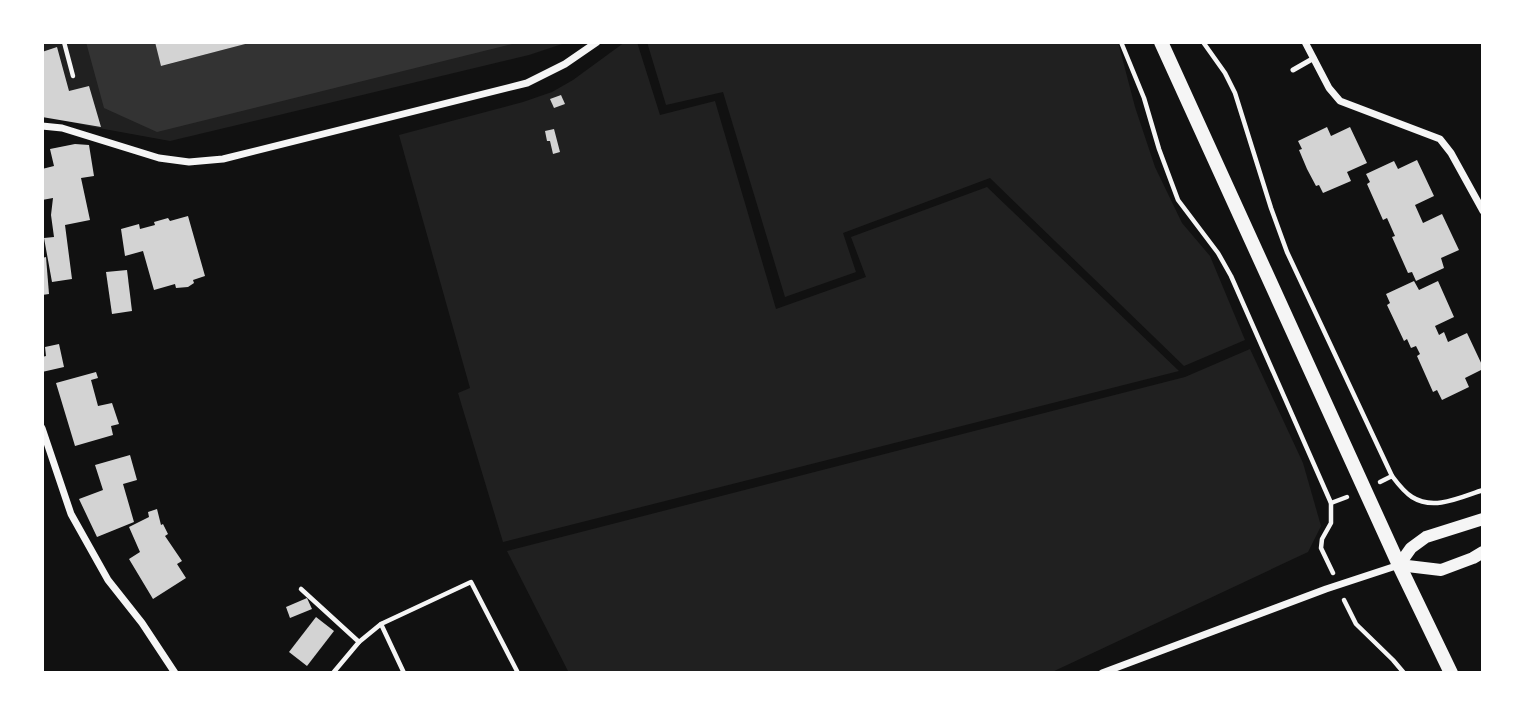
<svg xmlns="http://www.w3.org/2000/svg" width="1525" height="715" viewBox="0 0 1525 715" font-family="Commissioner,sans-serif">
<rect width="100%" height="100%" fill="#111"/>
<g fill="#202020">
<polygon points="42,42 568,42 529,55 170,141 93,127 42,115"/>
<polygon points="625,42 637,42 660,115 715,101 776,309 866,277 851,237 987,187 1179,371 503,542 458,393 470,388 399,135 523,102 552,92 573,80"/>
<polygon points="647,42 1118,42 1135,107 1155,167 1182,223 1210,256 1245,340 1184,366 990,178 843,233 856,272 785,297 723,92 666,105"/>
<polygon points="1250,349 1303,463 1321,526 1308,552 1050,673 569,673 507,551 1185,377"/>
</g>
<polygon fill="#333" points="86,42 155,42 162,66 252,42 520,42 157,132 104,108"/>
<g fill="#d3d3d3">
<polygon points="155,42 249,42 249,43 161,66"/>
<polygon points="57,47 69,91 89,86 101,127 42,117 42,52"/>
<polygon points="561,95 565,104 554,108 550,99"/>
<polygon points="1327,127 1331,136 1350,127 1367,163 1347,172 1351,181 1323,193 1319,185 1316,186 1307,169 1299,150 1302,149 1298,141"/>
<polygon points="554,129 560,152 553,154 550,141 547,141 545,131"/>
<polygon points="75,144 89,145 94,176 81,178 90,220 65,225 72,279 52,282 44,238 54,237 51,215 53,198 42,200 42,169 54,166 50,149"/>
<polygon points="1417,160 1434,196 1415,205 1423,223 1442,214 1459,250 1441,258 1444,268 1416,281 1412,272 1408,273 1392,237 1395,236 1387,218 1383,220 1367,184 1370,182 1366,174 1394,161 1398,169"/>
<polygon points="188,216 205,276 193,280 194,283 188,287 176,288 175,284 154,290 143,251 125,256 121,229 139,224 140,229 155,225 154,222 168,218 170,221"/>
<polygon points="46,257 49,294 42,295 42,258"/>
<polygon points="127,270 132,311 112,314 106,272"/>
<polygon points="1414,281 1419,290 1438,281 1454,317 1435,326 1439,335 1444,332 1448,342 1467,333 1483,367 1483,369 1465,378 1469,387 1442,400 1437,390 1433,392 1417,356 1420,354 1416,346 1411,348 1407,339 1404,341 1387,305 1390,303 1386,294"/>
<polygon points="59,344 64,367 42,372 42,357 46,356 45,347"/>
<polygon points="96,372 98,378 91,380 98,406 112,403 119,424 111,426 113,435 75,446 56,383"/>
<polygon points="130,455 137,480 123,484 134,522 97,537 79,499 103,490 95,465"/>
<polygon points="157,509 161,525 163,524 168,534 165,536 182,561 177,564 186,578 153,599 129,559 140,552 129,527 149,517 148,512"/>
<polygon points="307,598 312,609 290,618 286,607"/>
<polygon points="316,617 334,631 307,666 289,652"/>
</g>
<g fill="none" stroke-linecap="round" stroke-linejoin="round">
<g stroke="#f5f5f5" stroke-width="4.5">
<polyline points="64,42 73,76"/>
<polyline points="1121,42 1144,98 1159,149 1178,200 1218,253 1231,276 1331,503 1331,523 1322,539 1321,548 1333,573"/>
<polyline points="1203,42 1225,73 1235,93 1271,208 1287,252 1392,476"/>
<path d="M1380,482L1392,476C1398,484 1404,492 1412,497C1434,511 1461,497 1483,490"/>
<polyline points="1331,503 1347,497"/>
<polyline points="301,589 359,642"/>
<polyline points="1344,600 1356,624 1393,660 1404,673"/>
<polyline points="381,624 404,673"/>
<polyline points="333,673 359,642 381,624 471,582 518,673"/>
</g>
<polyline stroke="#f5f5f5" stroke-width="5" points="1293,70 1314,58"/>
<g stroke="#f5f5f5" stroke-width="7">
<polyline points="1305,42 1329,88 1340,101 1440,139 1451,153 1483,211"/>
<polyline points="42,126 62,128 159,158 189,162 223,159 527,83 565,64 597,42"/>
<polyline points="42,428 71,514 108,580 142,623 175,673"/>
<polyline points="1102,673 1326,589 1399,565"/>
</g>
<polyline stroke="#f5f5f5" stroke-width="12" points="1483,519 1426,537 1411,548 1399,565 1441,570 1473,558 1483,552"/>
<polyline stroke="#f5f5f5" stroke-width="14" points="1161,42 1399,565 1451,673"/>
</g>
<rect width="1525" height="715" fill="none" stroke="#ffffff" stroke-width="88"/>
</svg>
